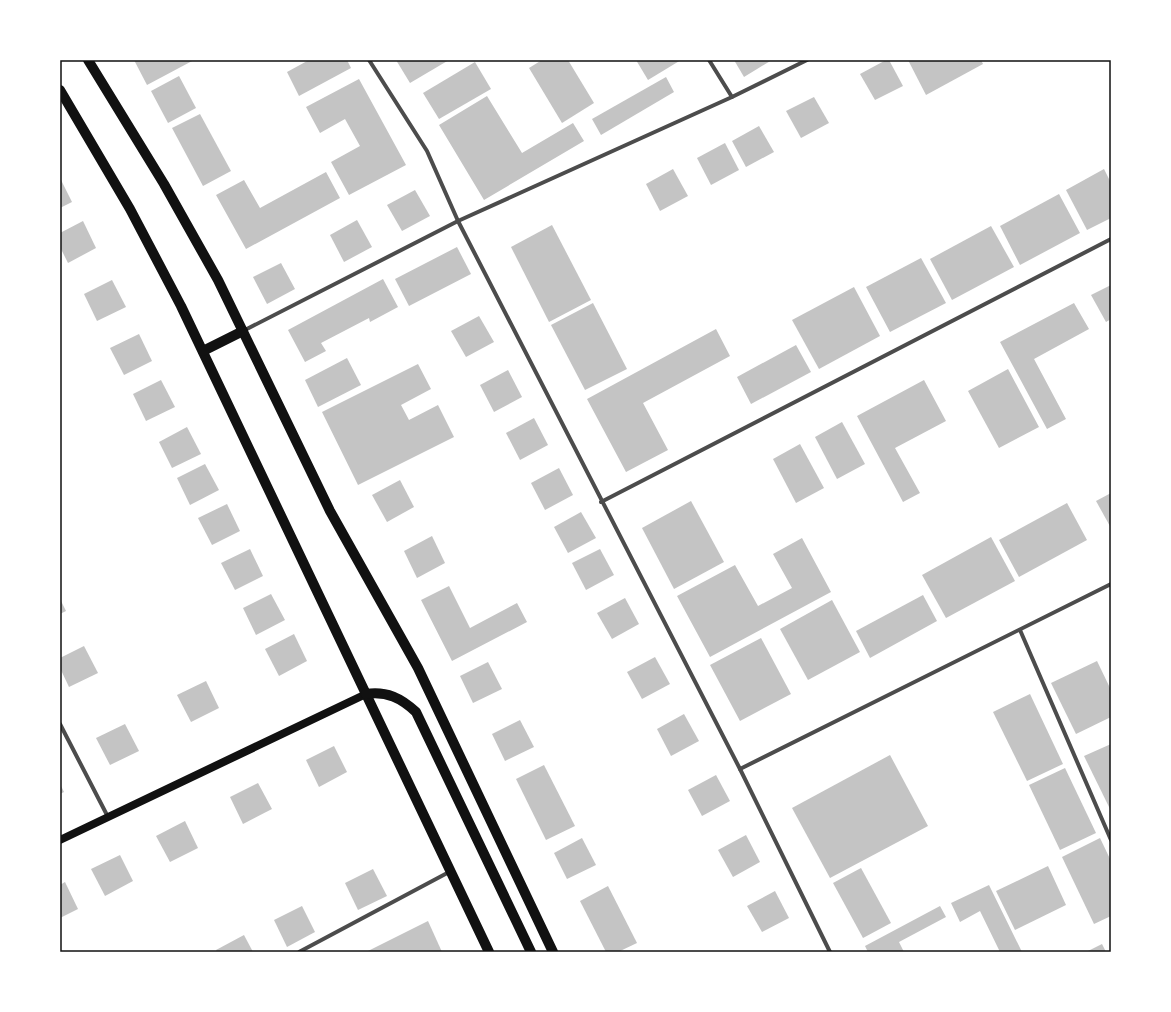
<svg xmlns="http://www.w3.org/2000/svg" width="1171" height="1012" viewBox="0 0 1171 1012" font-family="'IBM Plex Sans',sans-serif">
<rect width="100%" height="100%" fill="#fff"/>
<g fill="#c4c4c4">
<polygon points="134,60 194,60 147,85"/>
<polygon points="309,60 347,60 351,68 299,96 287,72"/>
<polygon points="396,60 449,60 410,83"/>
<polygon points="542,60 568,60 594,103 562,123 529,68"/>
<polygon points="636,60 681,60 648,80"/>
<polygon points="734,60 772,60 744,77"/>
<polygon points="886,60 889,60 903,86 875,100 860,74"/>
<polygon points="908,60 981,60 983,64 926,95"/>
<polygon points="475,62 491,89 439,119 423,93"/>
<polygon points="179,76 196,108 168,123 151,91"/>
<polygon points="666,77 674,92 601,135 592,119"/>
<polygon points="359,79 406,165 349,195 331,162 360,146 345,119 320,133 306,107"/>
<polygon points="487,96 522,153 573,123 584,141 484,200 439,125"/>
<polygon points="814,97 829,123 801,138 786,111"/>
<polygon points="200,114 231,171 203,186 172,128"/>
<polygon points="759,126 774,152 746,167 732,141"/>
<polygon points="725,143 739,170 711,185 697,158"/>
<polygon points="673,169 688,196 660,211 646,184"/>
<polygon points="1104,169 1111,183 1111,218 1087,230 1066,190"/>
<polygon points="326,172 340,198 246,249 216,195 244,180 260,208"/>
<polygon points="60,178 72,202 60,208"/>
<polygon points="415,190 430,216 402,231 387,205"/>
<polygon points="1059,194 1080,233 1020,265 1000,226"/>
<polygon points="357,220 372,247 344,262 330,235"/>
<polygon points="83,221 96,248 68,263 60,247 60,233"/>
<polygon points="552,225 591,300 549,322 511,247"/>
<polygon points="991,226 1014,267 952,300 930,259"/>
<polygon points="457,247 471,274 409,306 395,279"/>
<polygon points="921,258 946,303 890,332 866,287"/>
<polygon points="281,263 295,289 267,304 253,277"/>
<polygon points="383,279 398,307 370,322 369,318 321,343 326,351 305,362 288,330"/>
<polygon points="112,280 126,307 97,321 84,294"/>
<polygon points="1111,285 1111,319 1106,322 1091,295"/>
<polygon points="854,287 880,336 819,369 792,320"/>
<polygon points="593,303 627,369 585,390 551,325"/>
<polygon points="1074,303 1089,329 1034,359 1066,419 1047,429 1000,342"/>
<polygon points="479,316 494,342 466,357 451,331"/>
<polygon points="716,329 730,356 643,403 668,450 626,472 587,399"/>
<polygon points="139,334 152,361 124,375 110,348"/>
<polygon points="796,345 811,372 751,404 737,377"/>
<polygon points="347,358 361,385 318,407 305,380"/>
<polygon points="418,364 431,389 401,405 409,420 438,405 454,437 358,485 322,412"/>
<polygon points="1008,369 1039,427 999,448 968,391"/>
<polygon points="508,370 522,397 494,412 480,385"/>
<polygon points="161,380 175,407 146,421 133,394"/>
<polygon points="924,380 946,421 895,448 920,493 903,502 857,416"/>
<polygon points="534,418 548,445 520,460 506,433"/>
<polygon points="842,422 865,464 837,479 815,437"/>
<polygon points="187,427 201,454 172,468 159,442"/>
<polygon points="800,444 824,488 796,503 773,459"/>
<polygon points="205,464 219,490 190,505 177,478"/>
<polygon points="559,468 573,495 545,510 531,483"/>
<polygon points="400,480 414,507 387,522 372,495"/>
<polygon points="1111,493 1111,528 1096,501"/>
<polygon points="691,501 724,562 674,589 642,528"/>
<polygon points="1067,503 1087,540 1019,577 999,540"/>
<polygon points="227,504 240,531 212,545 198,518"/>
<polygon points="581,512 596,538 568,553 554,527"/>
<polygon points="432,536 445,563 417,578 404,551"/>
<polygon points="991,537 1015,581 946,618 922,575"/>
<polygon points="802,538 831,592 710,657 677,596 735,565 758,606 792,588 773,554"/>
<polygon points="250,549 263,576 235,590 221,563"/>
<polygon points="600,549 614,575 586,590 572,563"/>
<polygon points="449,586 470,628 517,603 527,622 452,661 421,600"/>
<polygon points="271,594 285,620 256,635 243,608"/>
<polygon points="923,595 937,621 870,658 856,631"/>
<polygon points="625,598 639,624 612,639 597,613"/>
<polygon points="60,599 66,611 60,614"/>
<polygon points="832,600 860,652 808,680 780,629"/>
<polygon points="294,634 307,661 279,676 265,649"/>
<polygon points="761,638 791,694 740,721 710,665"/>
<polygon points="84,646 98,673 69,687 60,668 60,658"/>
<polygon points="655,657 670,684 642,699 627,672"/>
<polygon points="1097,661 1111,690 1111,717 1076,734 1051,683"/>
<polygon points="488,662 502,689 473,703 460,676"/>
<polygon points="206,681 219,708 191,722 177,695"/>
<polygon points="1030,694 1063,764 1027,781 993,712"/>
<polygon points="684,714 699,741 671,756 657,729"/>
<polygon points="520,720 534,747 505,761 492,734"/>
<polygon points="125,724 139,751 110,765 96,738"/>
<polygon points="1111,744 1111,811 1084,756"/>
<polygon points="334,746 347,772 319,787 306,760"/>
<polygon points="890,755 928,826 830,878 792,808"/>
<polygon points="544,765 575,826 546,840 516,779"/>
<polygon points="1065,768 1096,833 1060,850 1029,785"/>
<polygon points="716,775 730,801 702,816 688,790"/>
<polygon points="258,783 272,809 243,824 230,797"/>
<polygon points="60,784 64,792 60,794"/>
<polygon points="185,821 198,848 170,862 156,836"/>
<polygon points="746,835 760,862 733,877 718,850"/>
<polygon points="582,838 596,865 567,879 554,853"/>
<polygon points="1100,838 1111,861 1111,916 1094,924 1062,857"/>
<polygon points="120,855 133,881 105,896 91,869"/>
<polygon points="1048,866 1066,905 1015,930 996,891"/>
<polygon points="861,868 891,923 863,938 833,883"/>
<polygon points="373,869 387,896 358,910 345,883"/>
<polygon points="65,882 78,909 60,918 60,885"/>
<polygon points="989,885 1022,952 1000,952 980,911 960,922 951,903"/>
<polygon points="608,886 637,943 618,952 606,952 580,901"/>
<polygon points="775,891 789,918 762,932 747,906"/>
<polygon points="302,906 315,932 287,947 274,920"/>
<polygon points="940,906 946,917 899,942 904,952 868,952 865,946"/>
<polygon points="428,921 442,952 366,952"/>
<polygon points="244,935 253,952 217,952 216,950"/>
<polygon points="1102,944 1106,952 1086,952"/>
</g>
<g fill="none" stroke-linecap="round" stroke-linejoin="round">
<g stroke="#4c4c4c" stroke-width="4">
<polyline points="369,60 427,151 458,221 740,769 830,952"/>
<polyline points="709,60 732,97"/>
<polyline points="243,331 458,221 732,97 807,60"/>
<polyline points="601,502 1111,239"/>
<polyline points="1020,630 1111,840"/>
<polyline points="60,724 108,817"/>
<polyline points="740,769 1111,584"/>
<polyline points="299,952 451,871"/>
</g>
<polyline stroke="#111" stroke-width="8" points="60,840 366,694"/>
<g stroke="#111" stroke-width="10">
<polyline points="88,60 164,184 218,280 330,511 418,668 553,952"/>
<polyline points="60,90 130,209 181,306 489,952"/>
<polyline points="203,351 243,331"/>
<path d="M366,694C387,691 401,698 416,712L531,952"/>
</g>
</g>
<rect width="1171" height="1012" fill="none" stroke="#ffffff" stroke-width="122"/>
<rect x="61" y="61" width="1049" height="890" fill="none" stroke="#111" stroke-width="1.5"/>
</svg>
